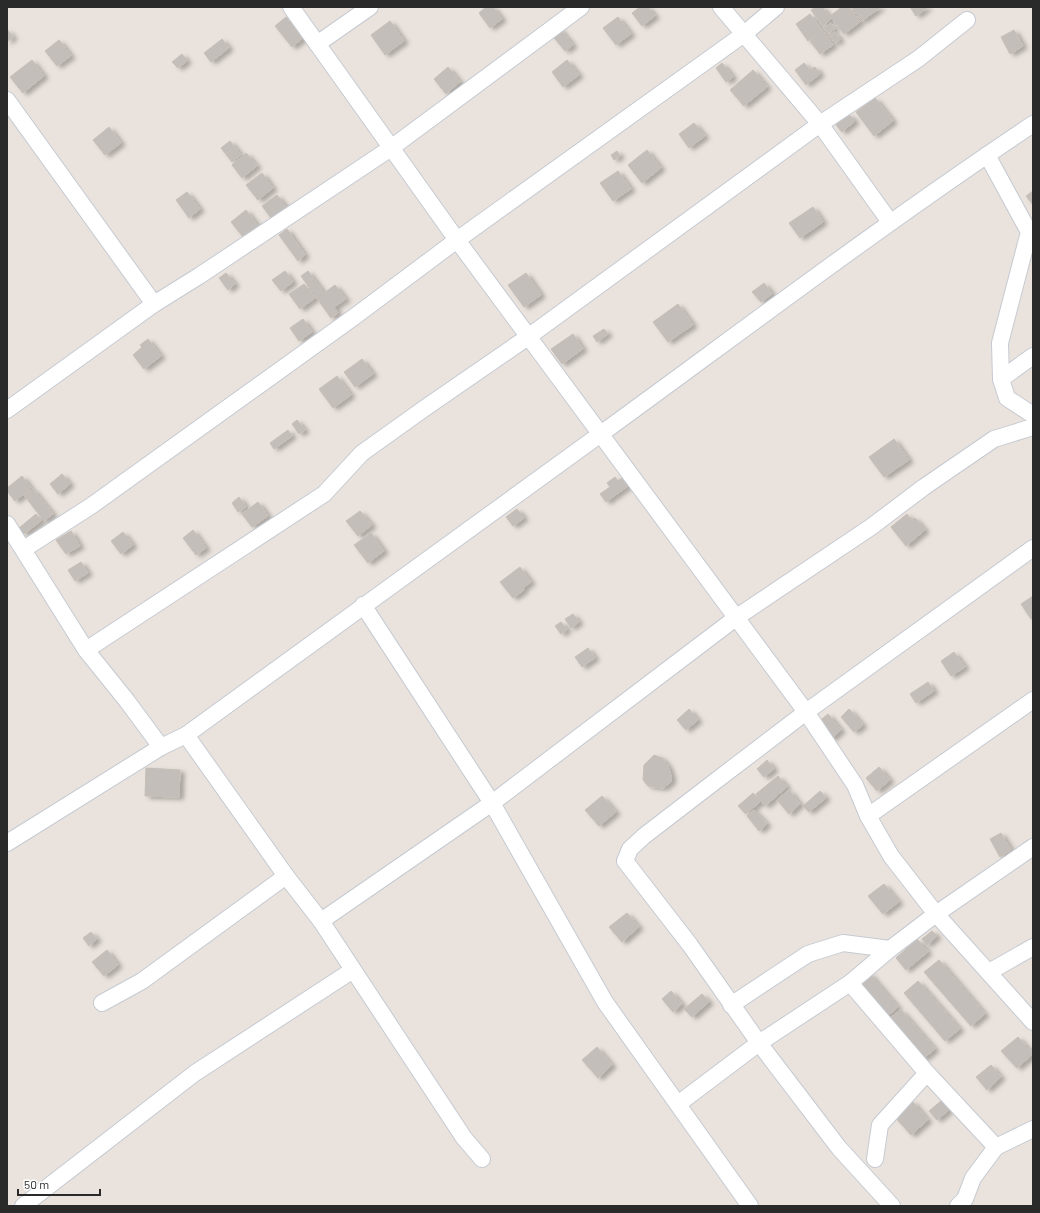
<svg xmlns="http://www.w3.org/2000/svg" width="1040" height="1213" viewBox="0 0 1040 1213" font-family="Barlow,sans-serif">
<defs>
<filter id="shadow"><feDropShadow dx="4.5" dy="2.5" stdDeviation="2" flood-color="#0004"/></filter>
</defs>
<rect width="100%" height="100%" fill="#eae3dd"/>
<g fill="#c3beb9" stroke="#c6beb7" filter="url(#shadow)">
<polygon points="486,7 493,7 502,19 490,28 479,13"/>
<polygon points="640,7 648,7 655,16 642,26 632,13"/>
<polygon points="816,7 822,7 831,19 823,26 811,10"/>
<polygon points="842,7 849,7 860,22 844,34 830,16"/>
<polygon points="851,7 881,7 862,21"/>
<polygon points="910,7 928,7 916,16"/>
<polygon points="810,14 822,30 808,41 796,24"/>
<polygon points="286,17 303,38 292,47 275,26"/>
<polygon points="618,17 631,34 616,45 603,28"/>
<polygon points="390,21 404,41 385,55 371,35"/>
<polygon points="831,23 835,29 828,33 824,28"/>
<polygon points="559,28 573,45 565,51 551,34"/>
<polygon points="7,29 13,37 7,42"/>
<polygon points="1014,30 1023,46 1010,54 1001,37"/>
<polygon points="823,31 833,45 820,54 810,41"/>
<polygon points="835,32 840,40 835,43 830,36"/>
<polygon points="222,39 229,48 211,62 204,53"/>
<polygon points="59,40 71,56 57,66 45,51"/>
<polygon points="182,54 187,61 178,68 172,62"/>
<polygon points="32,60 44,76 23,93 10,77"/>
<polygon points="567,60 579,75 563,87 552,72"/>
<polygon points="722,63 733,77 726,82 716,68"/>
<polygon points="804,63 810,70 815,67 820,74 806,85 795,70"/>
<polygon points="448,67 460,82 446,94 434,79"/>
<polygon points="753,70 767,87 744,106 730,90"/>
<polygon points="875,98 893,121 874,136 856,112"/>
<polygon points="848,114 855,121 842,132 836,125"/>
<polygon points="694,123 705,136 689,148 679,134"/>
<polygon points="109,127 121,143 105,155 93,140"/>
<polygon points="230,141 241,155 232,162 221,148"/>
<polygon points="647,150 661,168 642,183 628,165"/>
<polygon points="617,151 620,156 614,160 611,155"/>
<polygon points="246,153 257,166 242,178 232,165"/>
<polygon points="618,171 631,189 613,201 600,183"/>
<polygon points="262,173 273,188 258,200 246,185"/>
<polygon points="1033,191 1033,205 1026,196"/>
<polygon points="187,192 200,209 189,218 176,200"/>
<polygon points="277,195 286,207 271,218 262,206"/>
<polygon points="813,207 823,222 800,238 789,223"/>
<polygon points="246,210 258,226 243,237 231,222"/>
<polygon points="287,229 305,255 298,261 279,235"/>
<polygon points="285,271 293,282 281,291 272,280"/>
<polygon points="308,271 324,293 335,285 346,299 334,307 338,313 331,318 301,276"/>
<polygon points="226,273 235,284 228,290 219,278"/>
<polygon points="526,273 541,295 524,307 508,285"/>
<polygon points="764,283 772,294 761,302 752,292"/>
<polygon points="304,284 315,298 300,309 289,294"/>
<polygon points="678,304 693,325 668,342 653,322"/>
<polygon points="303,319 312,332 299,341 290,328"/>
<polygon points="604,329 608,334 597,342 593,336"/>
<polygon points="573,334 583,349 562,364 551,349"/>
<polygon points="148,339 161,356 144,369 133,355 142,347 140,345"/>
<polygon points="362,359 373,374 355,387 344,372"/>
<polygon points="337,376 351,395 333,408 319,389"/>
<polygon points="297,420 305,430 299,434 292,424"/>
<polygon points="288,430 292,436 274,449 270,443"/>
<polygon points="894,439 909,460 884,477 869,457"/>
<polygon points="62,474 70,484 58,494 50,484"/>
<polygon points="22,476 31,488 15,501 7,491 7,488"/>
<polygon points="615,477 618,481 622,478 628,486 606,502 600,494 610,487 607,483"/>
<polygon points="33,489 53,514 44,521 24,495"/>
<polygon points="239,497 246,507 238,512 232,503"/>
<polygon points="258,502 268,516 252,527 242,514"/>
<polygon points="517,509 524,518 513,526 506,517"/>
<polygon points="360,511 372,525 358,536 346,521"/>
<polygon points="36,514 41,521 24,534 19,528"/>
<polygon points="907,514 911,520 915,518 925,530 906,546 891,527"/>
<polygon points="193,530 206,548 196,555 183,538"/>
<polygon points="71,531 80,546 66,554 56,540"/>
<polygon points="123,532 133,545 121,554 111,541"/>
<polygon points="371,533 384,551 368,563 354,545"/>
<polygon points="81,562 88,573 75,581 68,570"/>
<polygon points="520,567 531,582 523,588 524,590 513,598 500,582"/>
<polygon points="1033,596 1033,618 1031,619 1021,604"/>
<polygon points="573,614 579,622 571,628 565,619"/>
<polygon points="561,622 567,630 561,634 555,626"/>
<polygon points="588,648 595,658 582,667 575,657"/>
<polygon points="954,652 965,667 951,676 941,661"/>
<polygon points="928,682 934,691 916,703 910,694"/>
<polygon points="689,709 698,720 686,730 677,720"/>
<polygon points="849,709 863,725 854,732 841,717"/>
<polygon points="828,714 841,730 831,739 817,723"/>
<polygon points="654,755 662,758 668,766 671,775 671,782 663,788 648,786 643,780 644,765"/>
<polygon points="767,760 774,769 764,777 757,769"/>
<polygon points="879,767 890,780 877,791 866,778"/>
<polygon points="146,768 180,770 179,797 145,796"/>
<polygon points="778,776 787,787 765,806 756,794"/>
<polygon points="789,790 800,804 789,814 777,800"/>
<polygon points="820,791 826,798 809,812 803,806"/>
<polygon points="753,793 761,801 746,814 738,806"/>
<polygon points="602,796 616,812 599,826 585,810"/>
<polygon points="754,810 767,824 759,831 747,816"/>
<polygon points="1001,833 1011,850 1000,857 990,839"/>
<polygon points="884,884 899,902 883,914 868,896"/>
<polygon points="627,913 639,927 622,942 609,927"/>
<polygon points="932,931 937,936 927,945 922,939"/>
<polygon points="91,932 97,939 89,946 83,938"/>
<polygon points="917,939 928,952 906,970 896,958"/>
<polygon points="107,950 118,965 104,976 92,962"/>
<polygon points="939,960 985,1014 971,1026 924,972"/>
<polygon points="869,973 898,1007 884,1019 855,985"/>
<polygon points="918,981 960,1029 945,1041 904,993"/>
<polygon points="671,991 682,1004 673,1012 662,999"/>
<polygon points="702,994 709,1002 692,1017 684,1009"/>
<polygon points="901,1010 935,1049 923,1059 889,1019"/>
<polygon points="1018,1037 1033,1054 1017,1068 1001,1051"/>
<polygon points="597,1047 612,1065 598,1078 582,1060"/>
<polygon points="991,1065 1001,1077 987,1090 976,1077"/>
<polygon points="912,1101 928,1120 911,1135 894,1116"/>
<polygon points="941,1101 949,1110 937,1120 929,1111"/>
</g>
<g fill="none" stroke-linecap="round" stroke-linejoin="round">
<defs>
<g id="minor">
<polyline points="291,7 457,240 806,712 855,785 868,816 891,856 936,914 1033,1022"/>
<polyline points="721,7 820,124 890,222"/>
<polyline points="317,44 370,7"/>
<polyline points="7,100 154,304"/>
<polyline points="987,155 1029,232 1000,343 1001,379 1007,398 1033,415"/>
<polyline points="1001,379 1033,356"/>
<polyline points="7,410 154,304 199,276 391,148 581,7"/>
<polyline points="7,524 86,650 127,701 161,747"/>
<polyline points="24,549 91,506 354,317 457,240 744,34 776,7"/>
<polyline points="363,605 492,803 605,1002 750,1206"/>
<polyline points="86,650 324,494 362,453 425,408 528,337 820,124 918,59 967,20"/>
<polyline points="868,816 1033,700"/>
<path d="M7,843L161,747L186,735C324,634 464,534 602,433C745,329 886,222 1033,124"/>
<polyline points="286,876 321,921 464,1138 482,1159"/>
<polyline points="321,921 492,803 737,617 871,527 924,487 994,439 1033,427"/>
<polyline points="989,972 1033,947"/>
<polyline points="102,1003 142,981 286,876 186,735"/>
<polyline points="731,1005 808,954 843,943 890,949"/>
<polyline points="927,1073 996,1147"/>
<polyline points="678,1104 759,1043 850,983"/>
<polyline points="875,1159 880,1125 927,1073 850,983 890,949 936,914 1033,847"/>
<polyline points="23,1206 195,1073 353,970"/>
<polyline points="892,1206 839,1148 759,1043 690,945 625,861 630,849 644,836 713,783 806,712 1033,548"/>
<polyline points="958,1206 965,1199 973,1178 996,1147 1033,1129"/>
</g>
</defs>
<use href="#minor" stroke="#c5cad2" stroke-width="18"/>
<use href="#minor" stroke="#fff" stroke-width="16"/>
</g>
<rect width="1040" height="1213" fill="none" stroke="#2a2a2a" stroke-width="16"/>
<path d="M18 1189v6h82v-6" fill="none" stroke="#2a2a2a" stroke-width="2"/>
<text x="24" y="1189" font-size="12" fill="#2a2a2a" stroke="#ffffff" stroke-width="3" paint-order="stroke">50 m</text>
</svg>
